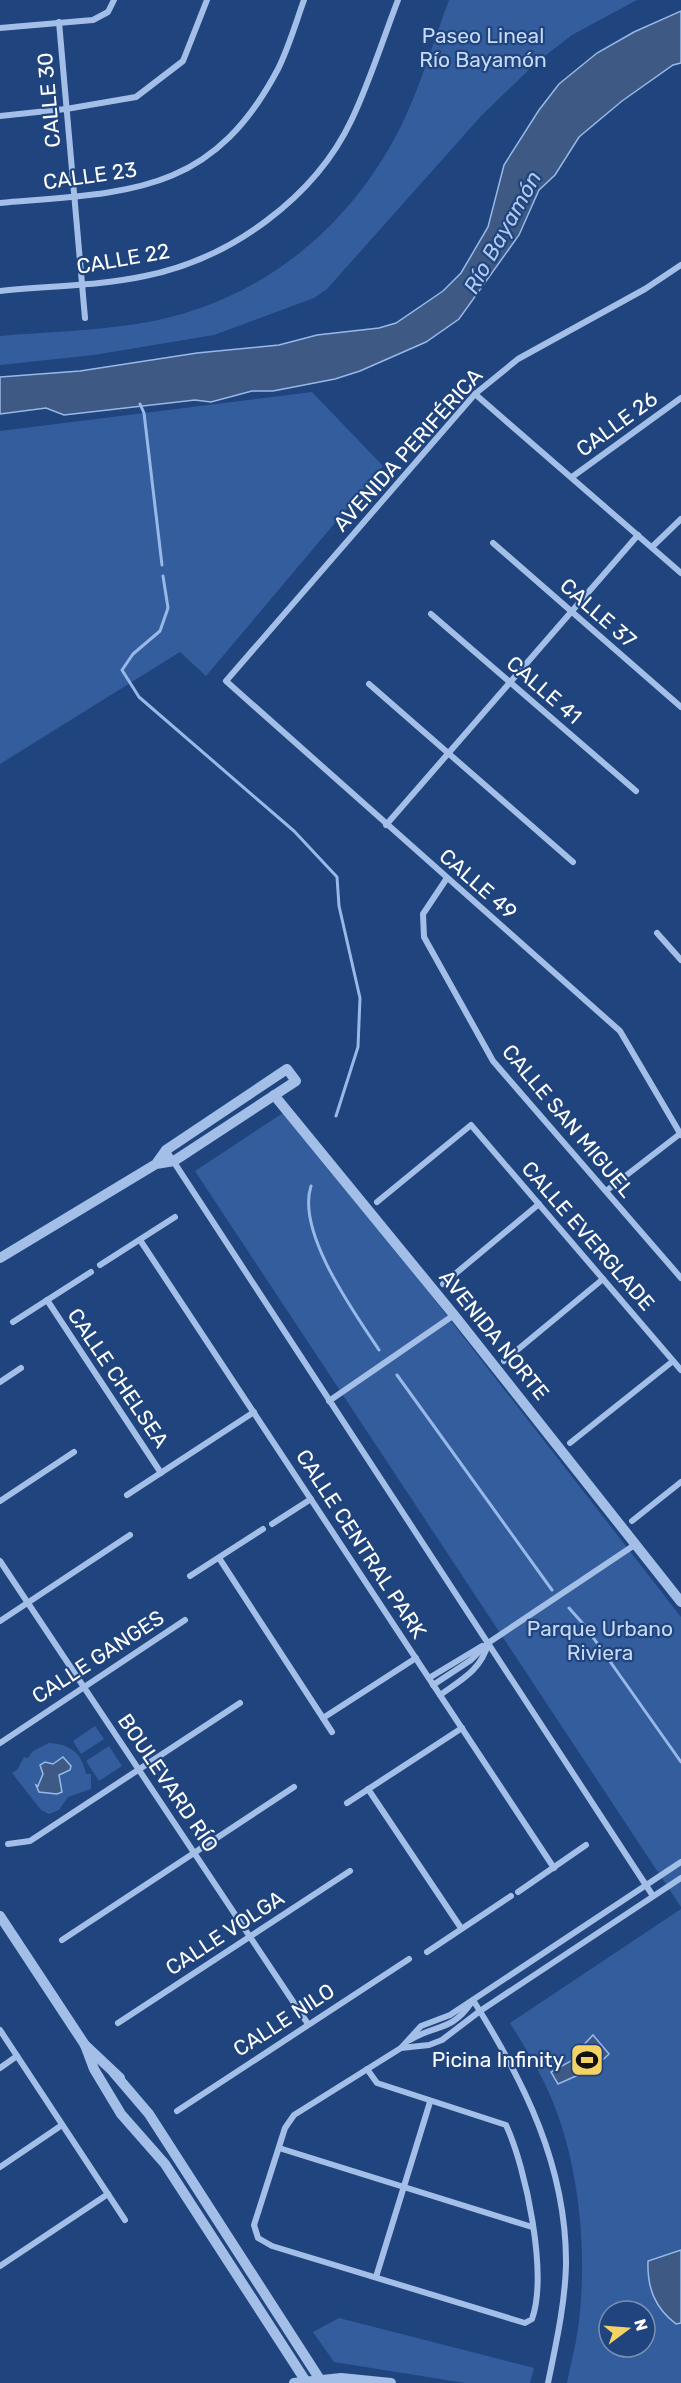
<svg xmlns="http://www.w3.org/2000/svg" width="681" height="2383" viewBox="0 0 681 2383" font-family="Rubik,sans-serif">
<rect width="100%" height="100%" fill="#20447e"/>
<g fill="#335d9c" fill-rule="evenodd">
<path d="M449,0H637L572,35L537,62L482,115L327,289L314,298L214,335L94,355L0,365V336C45,332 92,331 136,324C252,307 345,234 398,132C419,91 433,43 449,0Z"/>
<polygon points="312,392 383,466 206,676 180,652 0,764 0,431"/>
<polygon points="283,1113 406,1263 681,1617 681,1907 195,1171"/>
<polygon points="95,1726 104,1739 81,1754 73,1741"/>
<path d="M49,1743C70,1744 82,1753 86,1774H91V1789L68,1797L59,1810L49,1814L41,1810L12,1773L17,1770L24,1757L28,1758L33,1751Z"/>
<polygon points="109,1746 122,1766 99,1781 86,1761"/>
<path d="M681,1909V2383H567C571,2362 577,2341 579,2320C588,2245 578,2151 544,2082C534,2062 522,2042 510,2023ZM609,2311H645V2347H609Z"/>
<polygon points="339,2318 534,2368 530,2383 465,2383 334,2362 313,2332"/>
</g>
<g fill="#3e5983" stroke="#98b9e8" stroke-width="1.5">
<polygon points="681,11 681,63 673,65 622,101 579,137 555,175 539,190 519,235 459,319 426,342 360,371 335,379 273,391 252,391 211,402 195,400 64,415 46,408 0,414 0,377 80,371 197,353 279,345 317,335 379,328 396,323 443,291 461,273 488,227 504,165 539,110 559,84 597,53 634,32"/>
<polygon points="63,1757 71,1766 70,1770 59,1775 62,1792 57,1794 39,1792 36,1785 38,1786 43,1774 40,1765 45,1762 53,1764"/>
<polygon points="593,2035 609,2054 594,2068 558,2084 551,2072 580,2056 578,2051"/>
<path d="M681,2250V2323L676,2324C655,2308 647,2288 648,2261Z"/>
</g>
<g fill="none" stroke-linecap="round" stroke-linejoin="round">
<g stroke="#98b9e8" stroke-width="3">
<polyline points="140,404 144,413 162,565"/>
<polyline points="163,576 168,608 160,631 133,654 122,670 139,697 294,831 337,877 339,906 360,998 358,1047 336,1116"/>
<path d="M311,1186C296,1232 354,1312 379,1350"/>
<polyline points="397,1375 552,1590"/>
<polyline points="569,1608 585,1626 681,1762"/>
</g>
<g stroke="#a4bfe7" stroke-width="6">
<polyline points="59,22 85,318"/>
<polyline points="0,28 93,20 108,12 114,0"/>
<polyline points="0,116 66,109 136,97 183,61 207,0"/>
<path d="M0,203C128,192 211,196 278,69C289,47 296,22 304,0"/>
<polyline points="681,265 645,289 518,359 475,394 226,681 620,1031 681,1135"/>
<path d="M0,291C48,286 98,286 145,276C230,259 315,198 352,119C370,81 383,39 398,0"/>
<polyline points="475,394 681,573"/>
<polyline points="572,477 681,398"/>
<polyline points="493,543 681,707"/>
<polyline points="652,547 681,519"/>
<polyline points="431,614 636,791"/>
<polyline points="369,684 573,862"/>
<polyline points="386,825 638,535"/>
<polyline points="447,878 423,914 424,937 493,1061 681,1278"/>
<polyline points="657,933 681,960"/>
<polyline points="166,1150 653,1896"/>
<polyline points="606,1191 681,1133"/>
<polyline points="377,1202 471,1125 681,1370"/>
<polyline points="140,1240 554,1868"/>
<polyline points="100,1265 175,1217"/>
<polyline points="443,1284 539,1204"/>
<polyline points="47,1300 161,1473"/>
<polyline points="13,1322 91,1272"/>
<polyline points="504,1361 603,1279"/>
<polyline points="0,1382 21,1368"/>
<polyline points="329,1401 454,1315"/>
<polyline points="570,1443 673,1361"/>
<polyline points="127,1495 254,1412"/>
<polyline points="0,1501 74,1452"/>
<polyline points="632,1521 681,1482"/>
<polyline points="272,1524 311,1499"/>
<polyline points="219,1558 332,1732"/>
<polyline points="0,1561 308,2024"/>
<polyline points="190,1576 263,1529"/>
<polyline points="0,1621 130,1535"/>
<polyline points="429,1678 482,1646"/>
<polyline points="433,1685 471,1660 488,1643 636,1544"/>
<path d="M440,1695C461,1680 481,1670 488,1644"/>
<polyline points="323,1718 416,1658"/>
<polyline points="0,1743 185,1620"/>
<polyline points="368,1789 461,1928"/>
<polyline points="347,1803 462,1728"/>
<polyline points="8,1844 30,1841 240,1703"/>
<polyline points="518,1892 586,1845"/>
<polyline points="62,1940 294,1787"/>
<polyline points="427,1952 511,1896"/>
<path d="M473,2000C524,2081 567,2167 566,2265C565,2304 556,2344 548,2383"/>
<polyline points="118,2023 350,1871"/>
<polyline points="0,2030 125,2220"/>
<path d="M410,2040C436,2024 451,2032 471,2003"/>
<polyline points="401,2048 421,2026 450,2015 681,1862"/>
<polyline points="0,2068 17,2056"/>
<path d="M367,2069L377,2083L506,2125C526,2168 548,2274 532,2319L525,2323L272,2246L258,2238L254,2225L285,2128L294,2115L401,2048L429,2045L442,2040L480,2011L681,1878"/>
<polyline points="177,2111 409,1959"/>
<polyline points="279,2148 532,2227"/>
<polyline points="0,2167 62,2125"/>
<polyline points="0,2266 108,2194"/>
<polyline points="376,2277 430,2102"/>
</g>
<g stroke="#a4bfe7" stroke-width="10">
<polyline points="274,1095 454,1315 681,1602"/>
<polyline points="0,1258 156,1164 166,1150 287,1069 296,1081 174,1161 156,1164"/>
<polyline points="0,1916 85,2045 120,2078"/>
<polyline points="85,2045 94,2069 121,2114 165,2164 305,2380"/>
<polyline points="114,2073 149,2114 319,2378"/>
<polyline points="294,2383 341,2378 391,2383"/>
</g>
</g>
<defs>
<symbol id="stadium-square" viewBox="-11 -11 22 22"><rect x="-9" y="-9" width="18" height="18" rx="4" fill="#f4d265" stroke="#20447e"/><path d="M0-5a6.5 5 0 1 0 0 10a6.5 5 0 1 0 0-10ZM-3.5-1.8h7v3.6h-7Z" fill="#111"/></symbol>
</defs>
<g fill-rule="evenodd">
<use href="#stadium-square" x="568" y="2041" width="38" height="38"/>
</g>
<g text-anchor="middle" stroke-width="4.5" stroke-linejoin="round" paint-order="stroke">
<g font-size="21" fill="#c8daf5" stroke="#20447e">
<text x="483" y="43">Paseo Lineal<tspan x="483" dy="24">Río Bayamón</tspan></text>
<text x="600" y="1636">Parque Urbano<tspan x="600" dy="24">Riviera</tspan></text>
</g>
<g font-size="21" fill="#fff" stroke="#20447e">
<text transform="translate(49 100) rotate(-95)" y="7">CALLE 30</text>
<text transform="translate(90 176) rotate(-8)" y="7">CALLE 23</text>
<text transform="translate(123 259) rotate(-10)" y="7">CALLE 22</text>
<text transform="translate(617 424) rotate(-36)" y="7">CALLE 26</text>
<text transform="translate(408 450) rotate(-48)" y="7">AVENIDA PERIFÉRICA</text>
<text transform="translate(598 613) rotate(41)" y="7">CALLE 37</text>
<text transform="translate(544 690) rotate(41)" y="7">CALLE 41</text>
<text transform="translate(478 884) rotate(41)" y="7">CALLE 49</text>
<text transform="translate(568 1121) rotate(50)" y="7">CALLE SAN MIGUEL</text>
<text transform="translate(588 1236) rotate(49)" y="7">CALLE EVERGLADE</text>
<text transform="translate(494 1335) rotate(51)" y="7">AVENIDA NORTE</text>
<text transform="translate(118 1378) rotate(56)" y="7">CALLE CHELSEA</text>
<text transform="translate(361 1544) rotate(57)" y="7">CALLE CENTRAL PARK</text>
<text transform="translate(98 1657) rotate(-33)" y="7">CALLE GANGES</text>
<text transform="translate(168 1783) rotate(56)" y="7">BOULEVARD RÍO</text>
<text transform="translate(225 1933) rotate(-33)" y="7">CALLE VOLGA</text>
<text transform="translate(284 2020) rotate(-33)" y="7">CALLE NILO</text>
</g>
<g font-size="21" fill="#fff" stroke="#20447e" text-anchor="end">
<text x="564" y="2067">Picina Infinity</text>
</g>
<g font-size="22" font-style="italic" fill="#afc9ef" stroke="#20447e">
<text transform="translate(502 232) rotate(-61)" y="8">Río Bayamón</text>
</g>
</g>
<g transform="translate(627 2329) rotate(74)"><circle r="28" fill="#20447e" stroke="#798fb2" stroke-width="1.5"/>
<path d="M0-4.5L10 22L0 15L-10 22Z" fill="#f4d265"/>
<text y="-9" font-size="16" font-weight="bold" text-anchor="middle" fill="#ffffff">N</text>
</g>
</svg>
